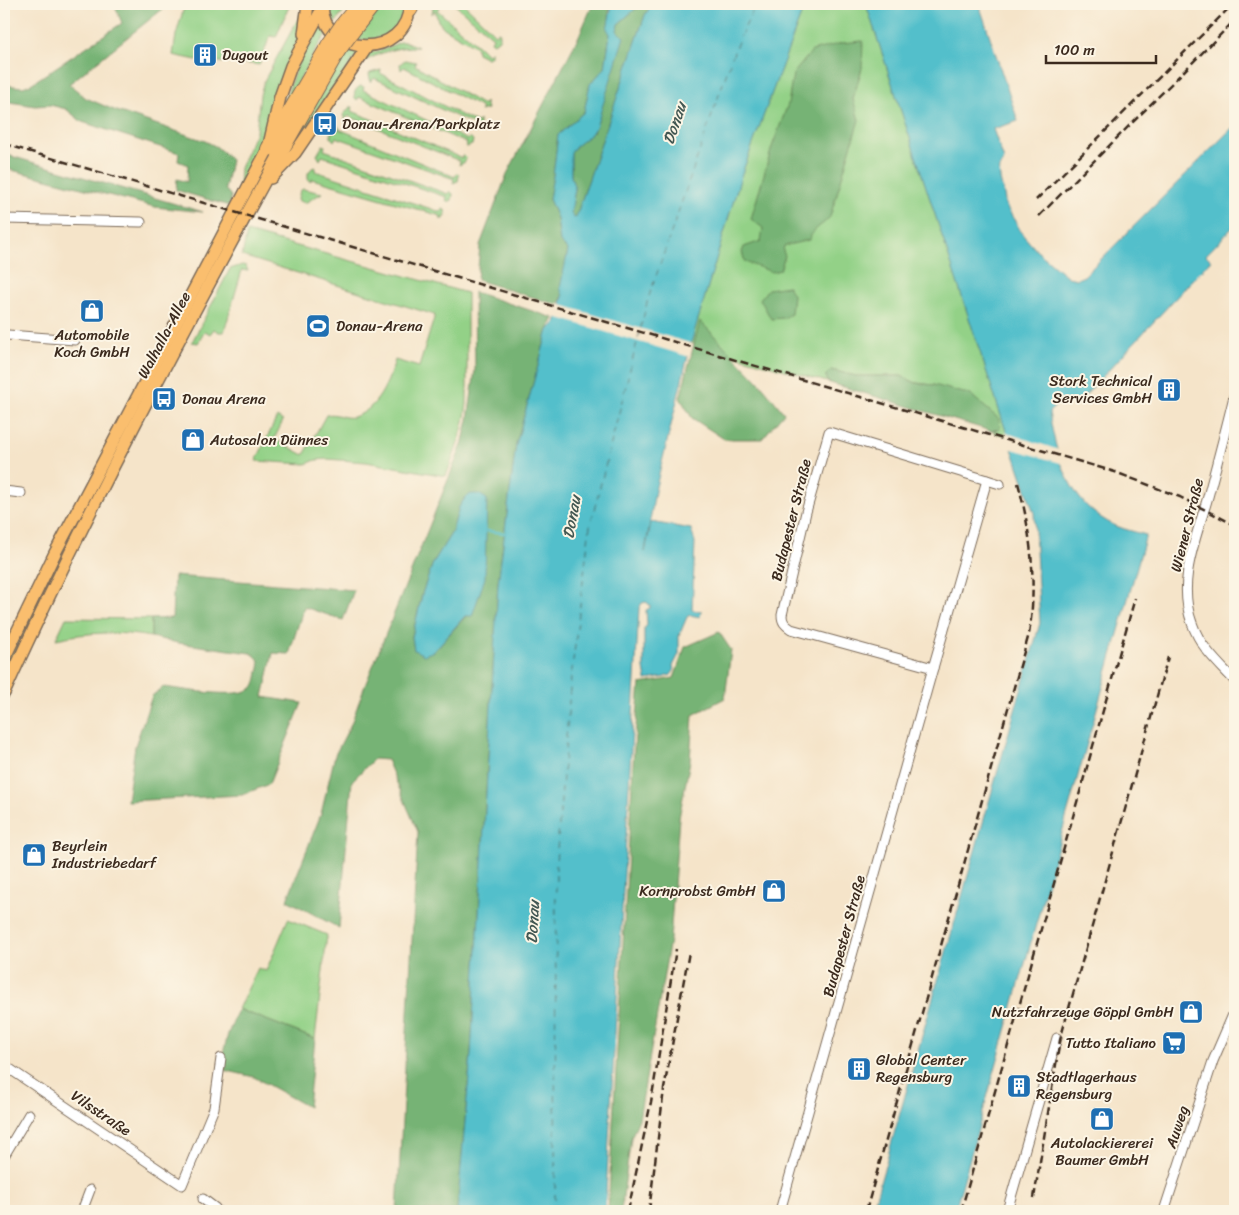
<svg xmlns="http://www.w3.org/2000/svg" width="1239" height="1215" viewBox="0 0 1239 1215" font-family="Sriracha,sans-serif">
<rect width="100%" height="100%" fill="#fcf5e5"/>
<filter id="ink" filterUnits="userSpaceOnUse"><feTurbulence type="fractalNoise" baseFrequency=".02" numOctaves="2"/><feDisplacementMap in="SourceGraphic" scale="10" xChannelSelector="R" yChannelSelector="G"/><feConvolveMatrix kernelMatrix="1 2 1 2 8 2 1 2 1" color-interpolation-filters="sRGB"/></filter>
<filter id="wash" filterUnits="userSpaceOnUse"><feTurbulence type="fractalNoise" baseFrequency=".0096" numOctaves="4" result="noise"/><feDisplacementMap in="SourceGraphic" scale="20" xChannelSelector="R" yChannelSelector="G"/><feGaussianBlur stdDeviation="1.12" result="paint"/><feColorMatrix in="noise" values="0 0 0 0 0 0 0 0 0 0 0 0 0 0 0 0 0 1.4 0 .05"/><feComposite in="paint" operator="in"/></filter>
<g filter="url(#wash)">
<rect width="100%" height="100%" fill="#f5e4c9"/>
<g fill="#93d187" stroke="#677e52">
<polygon points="185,4 290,4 276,37 270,36 259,65 254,64 201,61 173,55 176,35"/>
<polygon points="328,4 350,4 335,23 330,14"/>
<path d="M382,4H404C402,32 381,42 355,40L367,24L365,23Z"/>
<polygon points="454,4 464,4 495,34 499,32 500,34 499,39 494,43 491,41 493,37"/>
<polygon points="805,4 866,4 1008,437 991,431 997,430 934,385 916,383 901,376 856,376 831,370 826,375 827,382 691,343 741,176"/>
<polygon points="305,6 302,30 280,80 273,101 268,128 239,187 240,168 256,132 260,95 264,81"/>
<polygon points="437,6 440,7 437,10 488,54 491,51 491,56 487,58 477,53 476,47 473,45 444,28 438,21 435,10 432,14 433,7"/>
<polygon points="320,19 327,33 318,46 279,118 295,70"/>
<path d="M400,42H406L418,47C396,46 376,54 358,65L367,53L382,50Z"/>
<polygon points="348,49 359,52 286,157 339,61"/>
<polygon points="405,60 416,62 415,65 483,105 485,102 487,109 480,111 482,108 404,67 401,70 400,64"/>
<polygon points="381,70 380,73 477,123 479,120 479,127 474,129 475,125 374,78 371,82 369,75 370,73"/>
<path d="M361,86L364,87L363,90L468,140L470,137L473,140L472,145L466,147L467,143L359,97L357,100L355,98C353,93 356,88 361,86Z"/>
<polygon points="350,107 353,107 352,111 462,158 463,155 466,158 465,162 459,165 460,161 348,116 345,120 343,115"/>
<polygon points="337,126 339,127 339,129 455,177 457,173 459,175 458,181 453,183 454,179 336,137 334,141 331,138 331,133 335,127"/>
<polygon points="323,145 325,146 324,150 448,194 450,191 453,194 452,200 448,202 446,201 447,197 322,156 320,160 317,155"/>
<polygon points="315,167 315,171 441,212 443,209 445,210 446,216 443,219 440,219 441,216 312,179 310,182 308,179 308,173 312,168"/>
<polygon points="303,189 322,193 305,203 299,201 298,198 300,191"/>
<path d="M247,232L467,293V404C464,430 455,452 446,476L366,462L327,459L316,460L306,464L256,461L277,417L283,421L274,439L304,455L326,415C335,412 344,419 353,417C377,411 389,381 395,360L419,367L435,315L242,256Z"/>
<polygon points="242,265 246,266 248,271 242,270 224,332 219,332 214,329 210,334 205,331 198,343 192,342 230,269"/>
<polygon points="162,357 48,586 4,678 4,665 33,603"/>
<path d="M66,618L151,619V637C118,631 88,632 56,639Z"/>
<polygon points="288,919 327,935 315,1039 238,1009 258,968 266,971"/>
</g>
<g fill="#76b374" stroke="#586e49" fill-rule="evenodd">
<polygon points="114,4 169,4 69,84 86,98 114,110 205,141 217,147 231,160 225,189 231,196 229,206 176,190 177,179 187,182 188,165 178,161 179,153 82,122 66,109 50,105 35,106 4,101 4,85 23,87 31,84 122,23"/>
<polygon points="593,4 612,4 609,11 610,34 605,68 590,84 584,112 558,135 553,176 549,199 557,218 560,242 568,250 561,288 563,296 558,305 477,280 480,245 507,174 578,38"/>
<polygon points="641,4 649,4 650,7 645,15 576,217 574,218 571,213 575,189 571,176 571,152 577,145 594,131 618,24"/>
<path d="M863,41L862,68L853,99L859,120L830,217C820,228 815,226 809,240L784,246L783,251L785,256L780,270L772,272L745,262L742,252L744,247L761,241L763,228L751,219L772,147L788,104L793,74L812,51L842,43Z"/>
<polygon points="4,154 203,212 155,207 4,168"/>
<polygon points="788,286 793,295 791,314 784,318 771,319 760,299 768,289"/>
<path d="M474,292L554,318L548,330L516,445L498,583L471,1053L457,1211H397L418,832L387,760L374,759L352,781L339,928L287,900L321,814L335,755L351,724L364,688L462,445L468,420L475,370ZM459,507L466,616L434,651L414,650L412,636L423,591L433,563L452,532Z"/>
<polygon points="700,321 759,382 784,413 762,439 724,439 692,418 680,398"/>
<polygon points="831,370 856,376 901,376 916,383 934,385 971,395 999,419 1000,428 991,431 827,382 826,375"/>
<path d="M174,576L354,590L343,620L304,607L289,654L273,653L263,697L302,703L269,784L242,795L127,801L135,746L152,696L163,687C181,689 236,699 251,689C256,686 257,678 258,672C261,662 260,659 251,653L178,643L151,637V619L172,618Z"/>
<polygon points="719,632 731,650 725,698 693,715 690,761 679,818 670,940 639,1119 631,1138 621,1211 608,1211 634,747 640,684 674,678 685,647"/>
<polygon points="238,1009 315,1039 308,1107 254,1077 219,1069 228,1034"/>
</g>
<g fill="#52bfcb" stroke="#467474">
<polygon points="612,4 641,4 618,24 617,31 624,37 596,127 590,135 577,145 571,152 571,176 575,189 571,213 574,218 576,217 645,15 650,7 649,4 805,4 741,176 691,343 655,491 645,552 651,522 691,529 695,542 692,610 701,611 700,617 690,615 687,617 679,636 679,654 673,666 674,671 670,676 668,675 665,677 646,680 644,668 644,629 647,625 646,610 650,608 650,605 646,602 642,603 639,608 605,1211 457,1211 471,1053 498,583 516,445 548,330 556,323 563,296 560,288 568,250 560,242 557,218 549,199 553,176 558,135 584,112 590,84 605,68 610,34 607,29"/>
<path d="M866,4H979L1018,121L993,129L1004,160C993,174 1006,191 1005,204L1023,235L1037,251L1068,277L1077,279L1084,276L1235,125V225L1206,255L1211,260L1080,401L1059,403L1049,412C1057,459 1069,505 1116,526C1126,530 1136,532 1146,535L955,1211H872L1040,623L1034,513L1008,437Z"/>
<polygon points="471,494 479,494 487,499 485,578 472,616 465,616 434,651 424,655 414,650 412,637 423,591 433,563 452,532 459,507 465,498"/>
</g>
<g fill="#f5e4c9">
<polygon points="558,304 693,344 690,357 555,317"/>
<polygon points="1004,432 1059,450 1064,464 1009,448"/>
</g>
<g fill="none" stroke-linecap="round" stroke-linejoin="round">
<polyline stroke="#52bfcb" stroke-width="2.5" points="487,531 505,533"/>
<polyline stroke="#425752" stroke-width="1" stroke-dasharray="6 5" stroke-linecap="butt" points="555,1211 556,862 571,677 590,526 648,299 736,46 756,4"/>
</g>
</g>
<g filter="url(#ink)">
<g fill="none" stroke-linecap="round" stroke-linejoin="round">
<defs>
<g id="minor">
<polyline points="4,219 141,222"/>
<polyline points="4,336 8,335 75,340"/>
<path d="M1235,392C1227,426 1218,459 1209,493C1198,535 1176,579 1192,623C1200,647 1218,663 1235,681"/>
<polyline points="4,491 21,493"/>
<polyline points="933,668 987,480"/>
<polyline points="4,1065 182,1185 214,1108 221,1058"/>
<polyline points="4,1156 29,1114"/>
<polyline points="203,1199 215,1208 214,1211"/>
<polyline points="82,1211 90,1190"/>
<path d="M780,1211L933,668L791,629C785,625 782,622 782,615L806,512L829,432L1000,484"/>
<polyline points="1007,1211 1057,1038"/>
<polyline points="1164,1211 1213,1061 1235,1010"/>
</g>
<g id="major">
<path d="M322,5C323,59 407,60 410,4"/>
<polyline points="304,34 308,4"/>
<polyline points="271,178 295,153 367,47"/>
<polyline points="4,659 55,553 268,149 280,97 291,66 322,9"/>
<path d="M4,693C87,510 182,332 279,155"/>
</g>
<g id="highway">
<polyline points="410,10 413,4"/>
<polyline points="342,25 359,4"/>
<polyline points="352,32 374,4"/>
<polyline points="268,149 329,44"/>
<polyline points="279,155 338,51"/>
</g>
</defs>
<use href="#minor" stroke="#7c6b5a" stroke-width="11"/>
<use href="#major" stroke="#7c6b5a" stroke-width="14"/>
<use href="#highway" stroke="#7c6b5a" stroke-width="16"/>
<use href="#minor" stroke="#fff" stroke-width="9"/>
<use href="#major" stroke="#fabe6e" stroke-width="11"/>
<use href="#highway" stroke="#fabe6e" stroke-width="14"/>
<g stroke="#3b2a1e" stroke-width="2.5" stroke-dasharray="8 4" stroke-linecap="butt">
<polyline points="4,144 1115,472 1180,497 1235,525"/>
<polyline points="1036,200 1233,4"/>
<polyline points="1039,216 1235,20"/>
<polyline points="1034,1198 1060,1040 1168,657"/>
<polyline points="628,1211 651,1102 676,949"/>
<polyline points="649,1211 664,1089 689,952"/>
<path d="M866,1211L1029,634C1037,584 1031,532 1018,483"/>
<polyline points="961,1211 1135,598"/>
</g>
<defs>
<g id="highway-bridge">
<polyline points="329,44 342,25"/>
<polyline points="338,51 352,32"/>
</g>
</defs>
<use href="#highway-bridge" stroke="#7c6b5a" stroke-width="16" stroke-linecap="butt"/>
<use href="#highway-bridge" stroke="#fabe6e" stroke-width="14"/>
</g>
</g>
<defs>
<symbol id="building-square" viewBox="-11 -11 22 22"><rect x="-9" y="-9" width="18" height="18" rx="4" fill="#1f6fb2" stroke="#fcf5e5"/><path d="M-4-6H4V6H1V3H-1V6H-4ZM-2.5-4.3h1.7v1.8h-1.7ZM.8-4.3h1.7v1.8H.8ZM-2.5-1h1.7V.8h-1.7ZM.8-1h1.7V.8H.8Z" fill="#fff"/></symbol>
<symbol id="bus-square" viewBox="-11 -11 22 22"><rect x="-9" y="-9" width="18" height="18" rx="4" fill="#1f6fb2" stroke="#fcf5e5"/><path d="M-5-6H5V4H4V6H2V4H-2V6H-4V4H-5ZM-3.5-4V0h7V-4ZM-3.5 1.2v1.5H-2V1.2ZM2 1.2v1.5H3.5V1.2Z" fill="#fff"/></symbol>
<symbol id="shop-square" viewBox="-11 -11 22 22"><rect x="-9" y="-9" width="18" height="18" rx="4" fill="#1f6fb2" stroke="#fcf5e5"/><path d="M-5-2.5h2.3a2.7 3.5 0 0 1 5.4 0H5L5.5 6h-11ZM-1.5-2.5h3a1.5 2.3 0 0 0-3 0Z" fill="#fff"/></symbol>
<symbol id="stadium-square" viewBox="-11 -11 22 22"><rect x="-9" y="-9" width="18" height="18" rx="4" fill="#1f6fb2" stroke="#fcf5e5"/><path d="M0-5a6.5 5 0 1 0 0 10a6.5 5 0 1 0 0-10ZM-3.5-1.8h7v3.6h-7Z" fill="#fff"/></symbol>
<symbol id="supermarket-square" viewBox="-11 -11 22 22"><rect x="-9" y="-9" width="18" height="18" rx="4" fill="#1f6fb2" stroke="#fcf5e5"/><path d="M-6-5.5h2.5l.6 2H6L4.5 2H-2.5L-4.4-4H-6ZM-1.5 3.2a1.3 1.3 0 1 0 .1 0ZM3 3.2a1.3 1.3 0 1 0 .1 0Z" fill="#fff"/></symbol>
</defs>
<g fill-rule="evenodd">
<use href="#building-square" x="191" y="41" width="28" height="28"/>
<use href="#bus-square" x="311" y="110" width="28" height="28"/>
<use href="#shop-square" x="78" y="297" width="28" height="28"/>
<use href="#stadium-square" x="304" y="312" width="28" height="28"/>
<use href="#building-square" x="1155" y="376" width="28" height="28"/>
<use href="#bus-square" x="150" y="385" width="28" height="28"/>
<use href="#shop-square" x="179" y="426" width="28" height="28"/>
<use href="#shop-square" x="20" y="841" width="28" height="28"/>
<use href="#shop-square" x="760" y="877" width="28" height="28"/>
<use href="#shop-square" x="1177" y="998" width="28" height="28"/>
<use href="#supermarket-square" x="1160" y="1029" width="28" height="28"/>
<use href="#building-square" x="845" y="1055" width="28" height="28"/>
<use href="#building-square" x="1005" y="1072" width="28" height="28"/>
<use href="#shop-square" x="1088" y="1105" width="28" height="28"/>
</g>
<g text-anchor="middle" stroke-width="4" stroke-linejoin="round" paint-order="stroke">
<g font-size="15" fill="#3b2a1e" stroke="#fcf5e5" text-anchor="start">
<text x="222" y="60">Dugout</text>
<text x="342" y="129">Donau-Arena/Parkplatz</text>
<text x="336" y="331">Donau-Arena</text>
<text x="92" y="340" text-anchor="middle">Automobile<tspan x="92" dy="17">Koch GmbH</tspan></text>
<text x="1152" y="386" text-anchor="end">Stork Technical<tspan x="1152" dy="17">Services GmbH</tspan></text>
<text x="182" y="404">Donau Arena</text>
<text x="210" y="445">Autosalon Dünnes</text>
<text x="52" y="851">Beyrlein<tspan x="52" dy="17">Industriebedarf</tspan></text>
<text x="756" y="896" text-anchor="end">Kornprobst GmbH</text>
<text x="1174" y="1017" text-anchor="end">Nutzfahrzeuge Göppl GmbH</text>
<text x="1156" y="1048" text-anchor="end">Tutto Italiano</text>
<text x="876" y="1065">Global Center<tspan x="876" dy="17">Regensburg</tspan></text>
<text x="1036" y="1082">Stadtlagerhaus<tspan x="1036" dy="17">Regensburg</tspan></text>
<text x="1102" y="1148" text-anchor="middle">Autolackiererei<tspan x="1102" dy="17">Baumer GmbH</tspan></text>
</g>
<g font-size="15" fill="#3b2a1e" stroke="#fcf5e5">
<text transform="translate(164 335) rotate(-62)" y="5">Walhalla-Allee</text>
<text transform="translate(791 520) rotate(-76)" y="5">Budapester Straße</text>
<text transform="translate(1187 525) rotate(-76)" y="5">Wiener Straße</text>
<text transform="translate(844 936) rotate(-75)" y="5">Budapester Straße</text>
<text transform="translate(101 1113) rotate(34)" y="5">Vilsstraße</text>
<text transform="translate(1177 1127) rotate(-72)" y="5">Auweg</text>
</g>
<g font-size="16" font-style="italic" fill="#425752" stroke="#fcf5e5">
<text transform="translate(674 123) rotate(-71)" y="6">Donau</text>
<text transform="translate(571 517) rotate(-80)" y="6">Donau</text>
<text transform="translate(532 922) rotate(-87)" y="6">Donau</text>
</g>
</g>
<rect width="1239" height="1215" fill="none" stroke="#fcf5e5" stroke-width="20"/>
<path d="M1046 55v8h110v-8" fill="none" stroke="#3b2a1e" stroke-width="2.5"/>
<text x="1054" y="55" font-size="15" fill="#3b2a1e" stroke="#fcf5e5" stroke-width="4" paint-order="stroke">100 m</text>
</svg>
